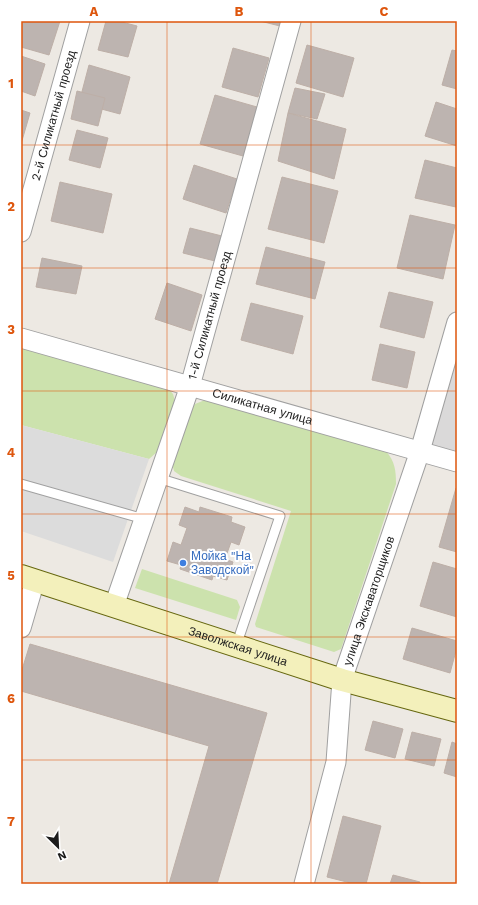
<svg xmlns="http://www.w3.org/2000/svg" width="478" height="905" viewBox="0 0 478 905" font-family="'Work Sans',sans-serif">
<rect width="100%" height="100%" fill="#ede9e3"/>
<polygon fill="#dad9d9" points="457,352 457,455 428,447"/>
<g fill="#cce2ad">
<polygon points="21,345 167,387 173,394 175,401 157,452 149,459 21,425"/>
<path d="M205,400L386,451C395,462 396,470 396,484L341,649L334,652L256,627L255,624L291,511L181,476L174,471L172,463L187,413L195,404Z"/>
<polygon points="142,569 237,600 240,607 236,620 135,588"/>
</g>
<polygon fill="#dcdcdc" points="21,425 149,459 113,562 21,531"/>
<g fill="#bdb4b0" stroke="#bdafa7">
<polygon points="21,21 60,21 49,55 21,47"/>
<polygon points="106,21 118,21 137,26 128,57 98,50"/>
<polygon points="260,21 281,21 280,26"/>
<polygon points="307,45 354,58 343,97 296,83"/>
<polygon points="233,48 269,58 258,97 222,87"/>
<polygon points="452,50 457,51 457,89 442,85"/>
<polygon points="21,56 45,64 35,96 21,91"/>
<polygon points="89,65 130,77 120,114 79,103"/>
<polygon points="295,88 325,94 317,119 288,113"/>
<polygon points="77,91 105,98 98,126 71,119"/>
<polygon points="215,95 257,107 243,156 200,144"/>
<polygon points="436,102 457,109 457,146 425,136"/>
<polygon points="21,110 30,113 21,144"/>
<polygon points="288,113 346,129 334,179 278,161"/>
<polygon points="77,130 108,138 100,168 69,160"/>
<polygon points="425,160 457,168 456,207 415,198"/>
<polygon points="194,165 237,179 226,213 183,199"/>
<polygon points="282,177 338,191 324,243 268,229"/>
<polygon points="60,182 112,194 103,233 51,221"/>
<polygon points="410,215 455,225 443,279 397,268"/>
<polygon points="190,228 226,237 219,262 183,253"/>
<polygon points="266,247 325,262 315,299 256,284"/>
<polygon points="42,258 82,266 76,294 36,287"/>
<polygon points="167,283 202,295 191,331 155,319"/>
<polygon points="389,292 433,302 424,338 380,327"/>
<polygon points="251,303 303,316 293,354 241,340"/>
<polygon points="380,344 415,352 407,388 372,380"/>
<polygon points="456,488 457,488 457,552 439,547"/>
<polygon points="185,507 199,512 200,507 232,517 231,522 245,527 239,545 231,542 225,559 233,562 227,580 213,576 212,580 180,569 181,565 167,561 173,542 181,545 187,528 179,525"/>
<polygon points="433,562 457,569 457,617 420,606"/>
<polygon points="412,628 457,641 457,647 450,673 403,659"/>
<polygon points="30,644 267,713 217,884 169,884 209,746 21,691 21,673"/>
<polygon points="373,721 403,729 395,758 365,750"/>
<polygon points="412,732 441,739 434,766 405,759"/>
<polygon points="452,742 457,744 457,777 444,773"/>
<polygon points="343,816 381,826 366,884 355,884 327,877"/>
<polygon points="393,875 420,882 420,884 390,884"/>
</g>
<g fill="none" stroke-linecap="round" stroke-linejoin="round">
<defs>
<g id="service">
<polyline points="158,478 280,516 236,646"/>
<polyline points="21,484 144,519"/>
</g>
<g id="minor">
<path id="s1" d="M21,232L80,21"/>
<path id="s2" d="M21,338L457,462"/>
<path id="s3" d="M114,606L190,386L291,21"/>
<polyline points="21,628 35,580"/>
<path id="s4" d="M304,884L336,762L342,680L420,451L457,322"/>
</g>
<g id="secondary">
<path id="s5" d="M21,576L342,680L457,711"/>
</g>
</defs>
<use href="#service" stroke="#a0a0a0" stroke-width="11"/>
<use href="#minor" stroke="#a0a0a0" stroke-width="21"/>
<use href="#secondary" stroke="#66670f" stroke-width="24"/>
<use href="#service" stroke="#fff" stroke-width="9"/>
<use href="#minor" stroke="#fff" stroke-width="19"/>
<use href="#secondary" stroke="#f3f0bb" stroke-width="22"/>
</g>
<path fill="none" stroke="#de560d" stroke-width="1" stroke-opacity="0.55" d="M167,21V884M311,21V884M21,145H457M21,268H457M21,391H457M21,514H457M21,637H457M21,760H457"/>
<circle fill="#3f7fe0" stroke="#fff" stroke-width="1.5" cx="183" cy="563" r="4"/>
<g text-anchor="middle" stroke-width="4" stroke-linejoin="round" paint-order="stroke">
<g font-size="12" fill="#1c1c1c" stroke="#fff">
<text dy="4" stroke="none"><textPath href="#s1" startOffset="121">2-й Силикатный проезд</textPath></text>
<text dy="4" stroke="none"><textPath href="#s3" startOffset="306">1-й Силикатный проезд</textPath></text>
<text dy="4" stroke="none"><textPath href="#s2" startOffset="251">Силикатная улица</textPath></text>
<text dy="4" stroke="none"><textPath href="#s4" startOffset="292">улица Экскаваторщиков</textPath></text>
<text dy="4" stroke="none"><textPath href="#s5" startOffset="228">Заволжская улица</textPath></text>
</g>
<g font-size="12" fill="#366cbe" stroke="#fff" text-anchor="start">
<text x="191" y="560">Мойка "На<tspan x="191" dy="14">Заводской"</tspan></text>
</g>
</g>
<rect width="478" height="905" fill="none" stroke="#ffffff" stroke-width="44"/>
<g transform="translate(58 847) rotate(156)" stroke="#ffffff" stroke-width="3" paint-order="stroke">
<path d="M0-3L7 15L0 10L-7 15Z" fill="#1c1c1c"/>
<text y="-6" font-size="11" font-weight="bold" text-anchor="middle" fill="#1c1c1c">N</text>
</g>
<rect x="22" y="22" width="434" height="861" fill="none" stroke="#de560d" stroke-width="1.5"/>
<g font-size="13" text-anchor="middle" font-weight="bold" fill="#de560d">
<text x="94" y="16">A</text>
<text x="239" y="16">B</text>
<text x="384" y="16">C</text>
<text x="11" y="88">1</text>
<text x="11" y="211">2</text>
<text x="11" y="334">3</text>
<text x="11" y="457">4</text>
<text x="11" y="580">5</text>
<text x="11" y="703">6</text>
<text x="11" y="826">7</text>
</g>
</svg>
